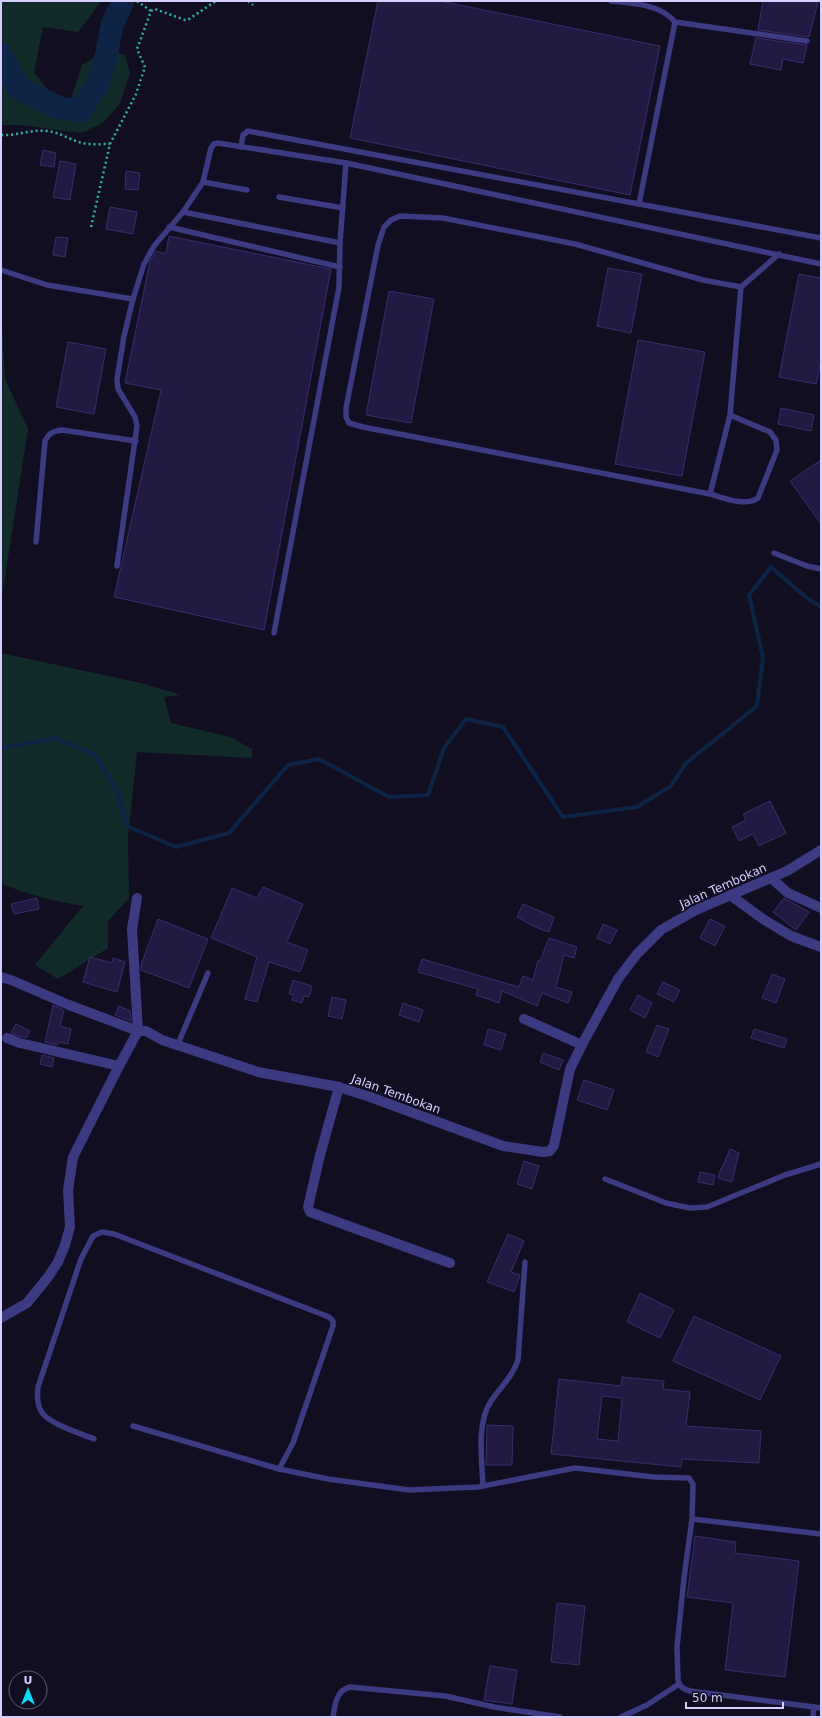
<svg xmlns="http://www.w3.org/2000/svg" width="822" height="1718" viewBox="0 0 822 1718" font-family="'DejaVu Sans',sans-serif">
<rect width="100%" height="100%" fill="#110e22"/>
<g fill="#112b2a">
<polygon points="1,1 101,1 78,32 43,27 34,73 56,99 71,99 82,65 107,50 125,55 130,73 120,103 103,123 81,133 21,125 1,125"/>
<polygon points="1,305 5,379 28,429 1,603"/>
<path d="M1,653L141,683L181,695L164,697L171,723L230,737L252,749V758L137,752L128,837L129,898L108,921V948L58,979L35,965L83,906C55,901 27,895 1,883Z"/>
</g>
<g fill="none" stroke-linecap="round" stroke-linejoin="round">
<polyline stroke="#0d2446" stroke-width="4" points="1,748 56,738 95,755 117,791 127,826 176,847 229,833 288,765 319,759 389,797 428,795 444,748 466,719 503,727 563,817 637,807 671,786 686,763 757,706 763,658 749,595 771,567 808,599 821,607"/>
<polyline stroke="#0d2446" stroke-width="23" points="1,54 18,88 60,108 80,111 97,85 106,57 112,25 123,1"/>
</g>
<g fill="#221a42" stroke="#392d6e" fill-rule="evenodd">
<polygon points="378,1 440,1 660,46 630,195 350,138"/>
<polygon points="763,1 812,1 818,3 809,37 758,30"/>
<polygon points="756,38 807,45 803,63 783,59 781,70 750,64"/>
<polygon points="43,150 56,153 54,167 40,165"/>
<polygon points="60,161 76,164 70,200 53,197"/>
<polygon points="126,171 140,173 138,190 125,189"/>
<polygon points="110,207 137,212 133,234 106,229"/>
<polygon points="169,236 331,269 264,630 114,597 161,390 125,383 150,261 156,251 166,254"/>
<polygon points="56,237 68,238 65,257 53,255"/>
<polygon points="608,268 642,274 631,333 597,326"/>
<polygon points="799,274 821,278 821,361 816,384 779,377"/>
<polygon points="389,291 434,299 411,423 366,415"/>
<polygon points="638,340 705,352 682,476 615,464"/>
<polygon points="68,342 106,349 94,414 56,407"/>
<polygon points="781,408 814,415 811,431 778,424"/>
<polygon points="821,460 821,524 790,481"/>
<polygon points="770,801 786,833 759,846 753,834 739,841 732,827 746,820 743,814"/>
<polygon points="263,887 303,904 287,942 308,950 300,972 269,962 257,1002 245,999 257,957 211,938 232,888 257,898"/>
<polygon points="37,898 39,909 14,914 11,904"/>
<polygon points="784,898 809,912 796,930 773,912"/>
<polygon points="523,904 554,917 549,932 535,927 517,917"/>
<polygon points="158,919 208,939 189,988 141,970 141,965"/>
<polygon points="710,919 725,926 715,946 700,938"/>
<polygon points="603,924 617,930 610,944 597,938"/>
<polygon points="549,938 577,947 574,958 564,955 556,987 572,992 568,1003 542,993 537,1006 502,991 499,1003 476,995 478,989 418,972 422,959 519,987 523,976 533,980 538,960 540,961"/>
<polygon points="90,957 112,963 113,958 125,962 117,992 83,982"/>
<polygon points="772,974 785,979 776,1003 762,998"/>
<polygon points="293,980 312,986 309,997 304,996 302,1003 292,1000 294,995 289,994"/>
<polygon points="663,982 680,990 674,1002 657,994"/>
<polygon points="638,995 652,1003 645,1018 630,1010"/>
<polygon points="332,997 346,1000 342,1019 328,1016"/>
<polygon points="403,1003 423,1010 419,1022 399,1015"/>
<polygon points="53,1005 64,1010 60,1026 71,1029 68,1044 58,1042 57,1045 45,1042"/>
<polygon points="119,1006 130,1011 131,1021 115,1015"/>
<polygon points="16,1024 30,1031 26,1038 11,1033"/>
<polygon points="657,1025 669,1029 658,1057 646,1052"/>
<polygon points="488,1029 506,1034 501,1050 484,1045"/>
<polygon points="754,1029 787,1039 784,1048 751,1038"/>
<polygon points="543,1053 563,1060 559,1070 540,1062"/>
<polygon points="42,1055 54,1058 52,1067 40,1064"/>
<polygon points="584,1080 614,1090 607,1110 577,1100"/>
<polygon points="730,1149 739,1153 732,1182 718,1178 721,1168 722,1168"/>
<polygon points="524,1161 539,1166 532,1189 517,1184"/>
<polygon points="700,1172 715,1175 713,1185 698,1182"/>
<polygon points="508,1234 524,1241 511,1272 520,1275 514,1292 487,1282"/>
<polygon points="640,1293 674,1310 660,1338 627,1322"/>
<polygon points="694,1316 781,1356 760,1400 673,1361"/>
<path d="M622,1377L664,1381L663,1389L690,1392L686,1426L761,1431L759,1463L682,1459L681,1467L551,1454L559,1379L621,1386ZM602,1396L622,1398L618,1441L597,1439Z"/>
<polygon points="487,1425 513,1426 512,1465 486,1465"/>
<polygon points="695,1536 736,1542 735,1553 799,1561 785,1677 725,1670 733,1603 687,1597"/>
<polygon points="557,1603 585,1606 579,1665 551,1662"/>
<polygon points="490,1666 517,1670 512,1704 484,1700"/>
</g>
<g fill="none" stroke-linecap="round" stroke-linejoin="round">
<g stroke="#30b1a8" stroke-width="2.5" stroke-dasharray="2 3" stroke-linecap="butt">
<polyline points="137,1 151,11"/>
<polyline points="248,1 253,5"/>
<path d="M1,135C18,136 30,129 47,131C59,132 70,140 82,143C91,145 101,144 110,144"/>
<polyline points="91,227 110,144 136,94 145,67 137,49 151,11 155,9 185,20 189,19 216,1"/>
</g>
<g stroke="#3c3a80" stroke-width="5.5">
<path d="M611,1C631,3 661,4 675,22L807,41"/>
<polyline points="241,147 243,135 248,131 821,238"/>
<polyline points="203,182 247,190"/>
<polyline points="279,197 343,208"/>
<polyline points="639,204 675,22"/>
<polyline points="183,212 340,243"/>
<polyline points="169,227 340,267"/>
<polyline points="1,270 47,285 133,299"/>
<path d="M730,415L770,432L776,440L777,450L758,498C745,507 724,498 710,494L363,427L349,423L346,417V408L378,245L384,227L391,220L400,216L443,218L575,244L703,280L741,287L779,254"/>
<polyline points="710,494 730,415 741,287"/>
<path d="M36,542L45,441C49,433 53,431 62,430L136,441"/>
<polyline points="774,553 807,566 821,569"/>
<polyline points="117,566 137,426 135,417 118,389 117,379 124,336 133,299 144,264 154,246 183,212 203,182 211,148 214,144 218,143 346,163 821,264"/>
<polyline points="274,633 339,287 340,243 346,163"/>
<polyline points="178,1044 208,973"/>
<polyline points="605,1179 666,1203 690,1208 707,1207 785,1175 821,1164"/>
<path d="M133,1426L279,1469L328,1479L409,1490L478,1487L575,1468L654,1477L689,1478L693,1484L692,1519L684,1578L677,1647L678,1680C680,1687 683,1689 690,1691L814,1707"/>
<path d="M94,1439C80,1433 48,1424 41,1411C37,1404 37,1395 38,1387L81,1259L93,1236L102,1232L114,1234L329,1317L333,1321V1326L293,1443L279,1469"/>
<path d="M483,1486C482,1459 476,1424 491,1401C500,1388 513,1376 518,1360L525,1262"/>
<polyline points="692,1519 821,1534"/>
<path d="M333,1717C335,1704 336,1691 350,1687L445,1696L494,1707L560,1717"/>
<polyline points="621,1717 647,1705 679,1684"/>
<polyline points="813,1717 814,1707 821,1708"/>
</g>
<g stroke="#3c3a80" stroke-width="10">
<polyline points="771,878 788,893 821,908"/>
<polyline points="730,895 763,919 791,936 821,947"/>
<polyline points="137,898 132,929 138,1031"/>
<polyline points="1,977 11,980 69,1005 138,1031 146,1031 162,1040 258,1072 339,1087 370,1097 503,1146 543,1152 550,1151 554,1145 570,1069 585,1039 618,979 637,954 661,930 696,910 787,871 821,850"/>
<polyline points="524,1019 582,1045"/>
<polyline points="7,1038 20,1043 119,1066"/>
<polyline points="339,1087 320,1155 308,1207 310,1212 450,1263"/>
<polyline points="1,1318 27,1303 48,1277 58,1262 65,1245 70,1227 68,1190 73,1157 119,1066 138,1031"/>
</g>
</g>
<g text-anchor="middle" stroke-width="3" stroke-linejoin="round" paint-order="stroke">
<g font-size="12" fill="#d4cffe" stroke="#110e22">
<text transform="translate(723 886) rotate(-24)" y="4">Jalan Tembokan</text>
<text transform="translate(396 1094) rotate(20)" y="4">Jalan Tembokan</text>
</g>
</g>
<rect width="822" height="1718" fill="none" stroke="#d4cffe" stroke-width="4"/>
<g transform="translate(28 1690)"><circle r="19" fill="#110e22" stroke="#5f5b7a"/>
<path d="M0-3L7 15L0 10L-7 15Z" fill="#05dff5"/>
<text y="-6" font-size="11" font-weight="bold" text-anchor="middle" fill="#d4cffe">U</text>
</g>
<path d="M686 1702v6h97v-6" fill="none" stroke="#d4cffe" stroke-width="2"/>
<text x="692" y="1702" font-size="12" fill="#d4cffe" stroke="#110e22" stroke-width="3" paint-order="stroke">50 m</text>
</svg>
